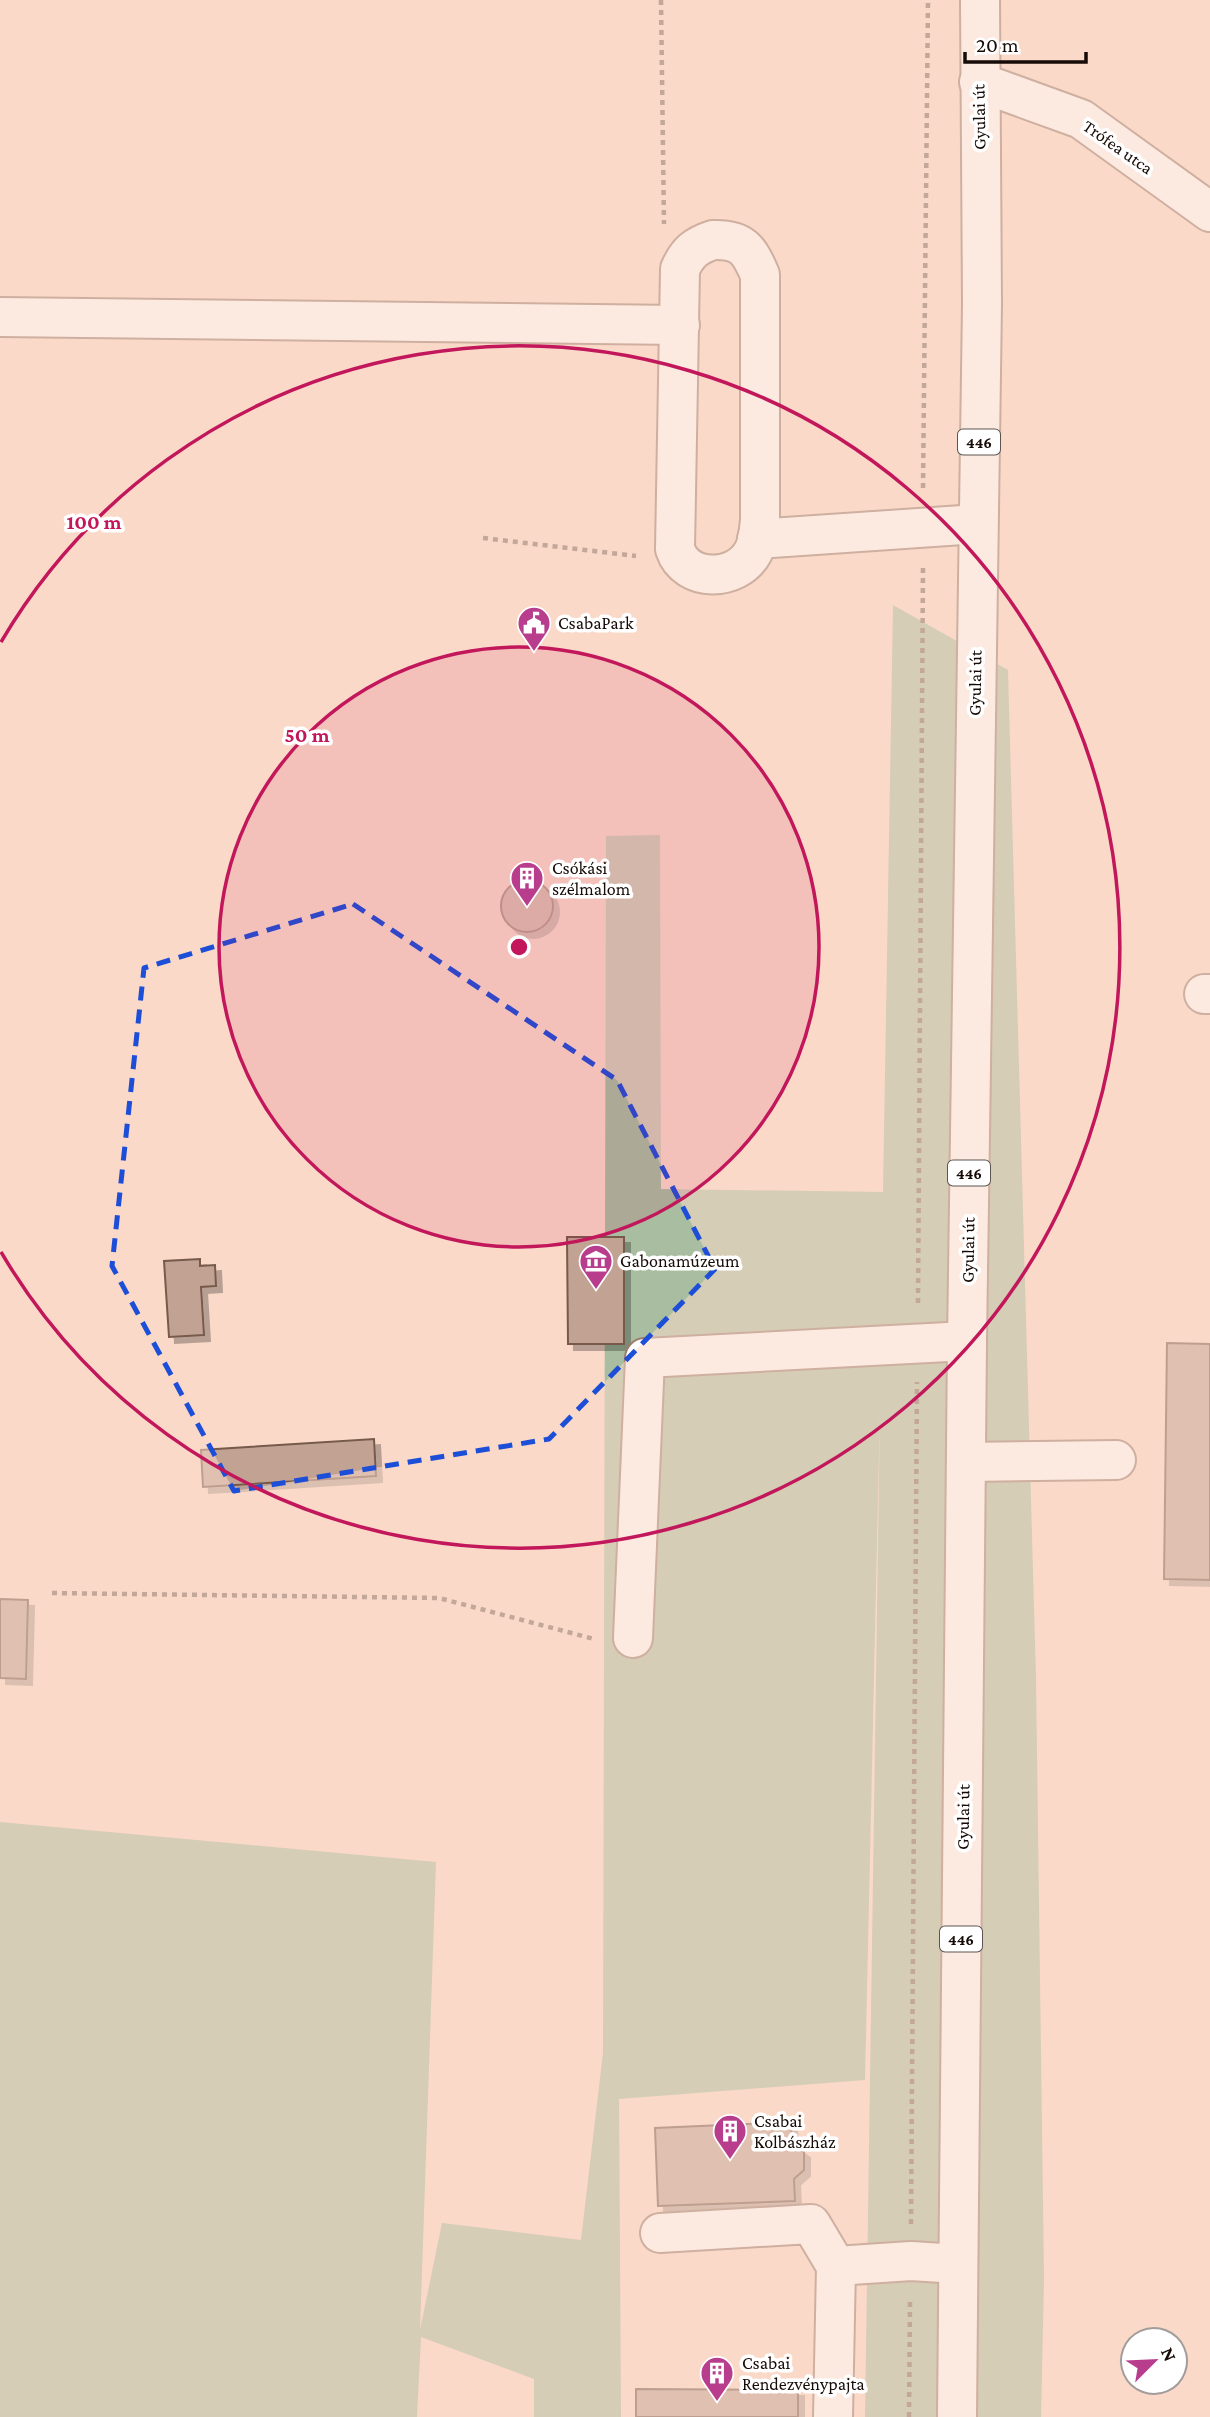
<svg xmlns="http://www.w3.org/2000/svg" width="1210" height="2417" viewBox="0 0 1210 2417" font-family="'Crimson Pro',serif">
<defs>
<filter id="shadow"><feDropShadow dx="6" dy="6" stdDeviation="0" flood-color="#0004"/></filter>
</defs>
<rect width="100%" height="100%" fill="#fad9c8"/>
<polygon fill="#a9bea0" points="893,605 1008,670 1036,1679 1044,2279 1041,2417 865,2417 880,1409 865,2080 619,2099 621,2417 534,2417 534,2379 421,2337 417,2417 0,2417 0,1822 436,1862 420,2330 442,2223 581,2240 603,2053 606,836 660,835 661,1189 883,1192"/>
<g fill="#c2a293" stroke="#765a4c" stroke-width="2" filter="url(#shadow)">
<circle cx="527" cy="906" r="26"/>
<polygon points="567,1237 624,1237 624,1344 568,1344"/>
<polygon points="200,1259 200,1266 215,1265 216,1286 201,1287 204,1335 169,1337 164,1261"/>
<polygon points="1167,1343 1210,1344 1210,1580 1164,1579"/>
<polygon points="374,1439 376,1476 203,1487 201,1450"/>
<polygon points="0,1599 28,1600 26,1679 0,1678"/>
<polygon points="791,2122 792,2143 804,2152 804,2170 794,2179 795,2201 658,2206 655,2128"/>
<polygon points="636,2389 798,2390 798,2417 636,2417"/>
</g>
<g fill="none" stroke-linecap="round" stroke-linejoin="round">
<defs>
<g id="minor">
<polyline points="979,82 1081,119 1210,212"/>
<path d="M713,240C742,239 749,249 760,275V520C759,530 758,543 753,552C737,582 686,583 675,549L680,269C688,252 695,246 713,240Z"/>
<polyline points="0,317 680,325"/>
<polyline points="757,539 977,524"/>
<polyline points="1204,994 1210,994"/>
<polyline points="966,1462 1116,1460"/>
<polyline points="633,1638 645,1358 967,1341"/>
<polyline points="660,2233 811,2224 836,2266 833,2417"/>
<polyline points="836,2266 911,2261 958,2264"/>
</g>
<polyline id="major" points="957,2417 967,1341 982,304 980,0"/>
</defs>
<use href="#minor" stroke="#9b7d6e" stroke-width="42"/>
<use href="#major" stroke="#9b7d6e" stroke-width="42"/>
<g stroke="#806b60" stroke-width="4.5" stroke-dasharray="5 5" stroke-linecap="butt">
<polyline points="661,0 664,224"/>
<polyline points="923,488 928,0"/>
<polyline points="483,538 636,556"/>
<polyline points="918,1303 923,566"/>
<polyline points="52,1593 439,1598 594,1639"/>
<polyline points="911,2224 917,1382"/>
<polyline points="909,2417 910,2299"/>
</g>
<use href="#minor" stroke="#fff" stroke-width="38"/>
<use href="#major" stroke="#fff" stroke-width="38"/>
</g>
<path d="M0 0H1210V2417H0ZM353,904L617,1080L715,1269L549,1439L234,1491L112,1266L144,968Z" fill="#fad9c8" fill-opacity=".55" fill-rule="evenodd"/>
<path fill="none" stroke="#1d4ed8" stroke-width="5" stroke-dasharray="14 9" stroke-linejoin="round" d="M353,904L617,1080L715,1269L549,1439L234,1491L112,1266L144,968Z"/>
<circle cx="519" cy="947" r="300" fill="#c2185b" fill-opacity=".12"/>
<g fill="none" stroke="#c2185b" stroke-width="3.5">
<circle cx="519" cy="947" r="300"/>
<path d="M1 642A601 601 0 1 1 1 1252"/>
</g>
<defs>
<symbol id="civic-pin" viewBox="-11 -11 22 30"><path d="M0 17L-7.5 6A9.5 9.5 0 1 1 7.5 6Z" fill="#b93d8d" stroke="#fff"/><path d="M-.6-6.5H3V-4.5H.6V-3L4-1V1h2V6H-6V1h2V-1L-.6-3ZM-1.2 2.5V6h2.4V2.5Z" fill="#fff"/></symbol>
<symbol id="building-pin" viewBox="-11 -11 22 30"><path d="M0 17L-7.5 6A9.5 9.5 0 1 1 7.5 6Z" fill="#b93d8d" stroke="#fff"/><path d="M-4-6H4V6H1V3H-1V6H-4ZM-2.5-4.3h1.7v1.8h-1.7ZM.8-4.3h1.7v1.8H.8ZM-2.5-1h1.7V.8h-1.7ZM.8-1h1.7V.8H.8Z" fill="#fff"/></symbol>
<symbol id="museum-pin" viewBox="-11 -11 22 30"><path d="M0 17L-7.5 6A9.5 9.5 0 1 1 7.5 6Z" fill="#b93d8d" stroke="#fff"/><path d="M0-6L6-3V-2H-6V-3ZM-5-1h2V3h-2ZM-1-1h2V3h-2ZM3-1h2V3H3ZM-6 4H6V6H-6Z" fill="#fff"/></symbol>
</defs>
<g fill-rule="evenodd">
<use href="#civic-pin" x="515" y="604" width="38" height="52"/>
<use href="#building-pin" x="508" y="859" width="38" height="52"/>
<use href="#museum-pin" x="577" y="1242" width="38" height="52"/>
<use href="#building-pin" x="711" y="2112" width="38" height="52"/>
<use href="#building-pin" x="698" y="2354" width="38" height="52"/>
</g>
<g text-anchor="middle" stroke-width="7" stroke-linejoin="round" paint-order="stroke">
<g fill="#fff" stroke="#5c5451" stroke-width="2">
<rect x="958" y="429.5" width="42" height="25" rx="5"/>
<rect x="948" y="1160.5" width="42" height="25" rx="5"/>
<rect x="940" y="1926.5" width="42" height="25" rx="5"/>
</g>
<g font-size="16" font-weight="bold" fill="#160b06">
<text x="979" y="448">446</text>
<text x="969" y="1179">446</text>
<text x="961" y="1945">446</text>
</g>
<g font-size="18" fill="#160b06" stroke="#fff">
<text transform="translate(979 117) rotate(-91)" y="6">Gyulai út</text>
<text transform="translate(1118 147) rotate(35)" y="6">Trófea utca</text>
<text transform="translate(975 683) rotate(-89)" y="6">Gyulai út</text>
<text transform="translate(968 1250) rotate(-89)" y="6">Gyulai út</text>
<text transform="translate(963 1817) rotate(-89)" y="6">Gyulai út</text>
</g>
<g font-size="18" fill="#160b06" stroke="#fff" text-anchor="start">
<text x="558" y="629">CsabaPark</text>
<text x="552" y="874">Csókási<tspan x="552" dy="21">szélmalom</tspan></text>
<text x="620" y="1267">Gabonamúzeum</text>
<text x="754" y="2127">Csabai<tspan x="754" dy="21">Kolbászház</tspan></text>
<text x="742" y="2369">Csabai<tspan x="742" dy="21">Rendezvénypajta</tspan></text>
</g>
</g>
<circle cx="519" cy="947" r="10" fill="#c2185b" stroke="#fff" stroke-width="3.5"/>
<g font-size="21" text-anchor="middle" font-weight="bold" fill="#c2185b" stroke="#fff" stroke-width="7" stroke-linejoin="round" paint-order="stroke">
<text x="94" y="529">100 m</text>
<text x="307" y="742">50 m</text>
</g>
<g transform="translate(1154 2361) rotate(66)"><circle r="33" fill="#ffffff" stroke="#a29d9b" stroke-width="2"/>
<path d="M0-5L12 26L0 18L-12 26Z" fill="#b93d8d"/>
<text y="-10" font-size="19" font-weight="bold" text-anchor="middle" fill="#160b06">N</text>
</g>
<path d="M965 52v10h121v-10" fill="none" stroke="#160b06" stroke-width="3.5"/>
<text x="976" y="52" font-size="21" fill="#160b06" stroke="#ffffff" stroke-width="5" paint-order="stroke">20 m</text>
</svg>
